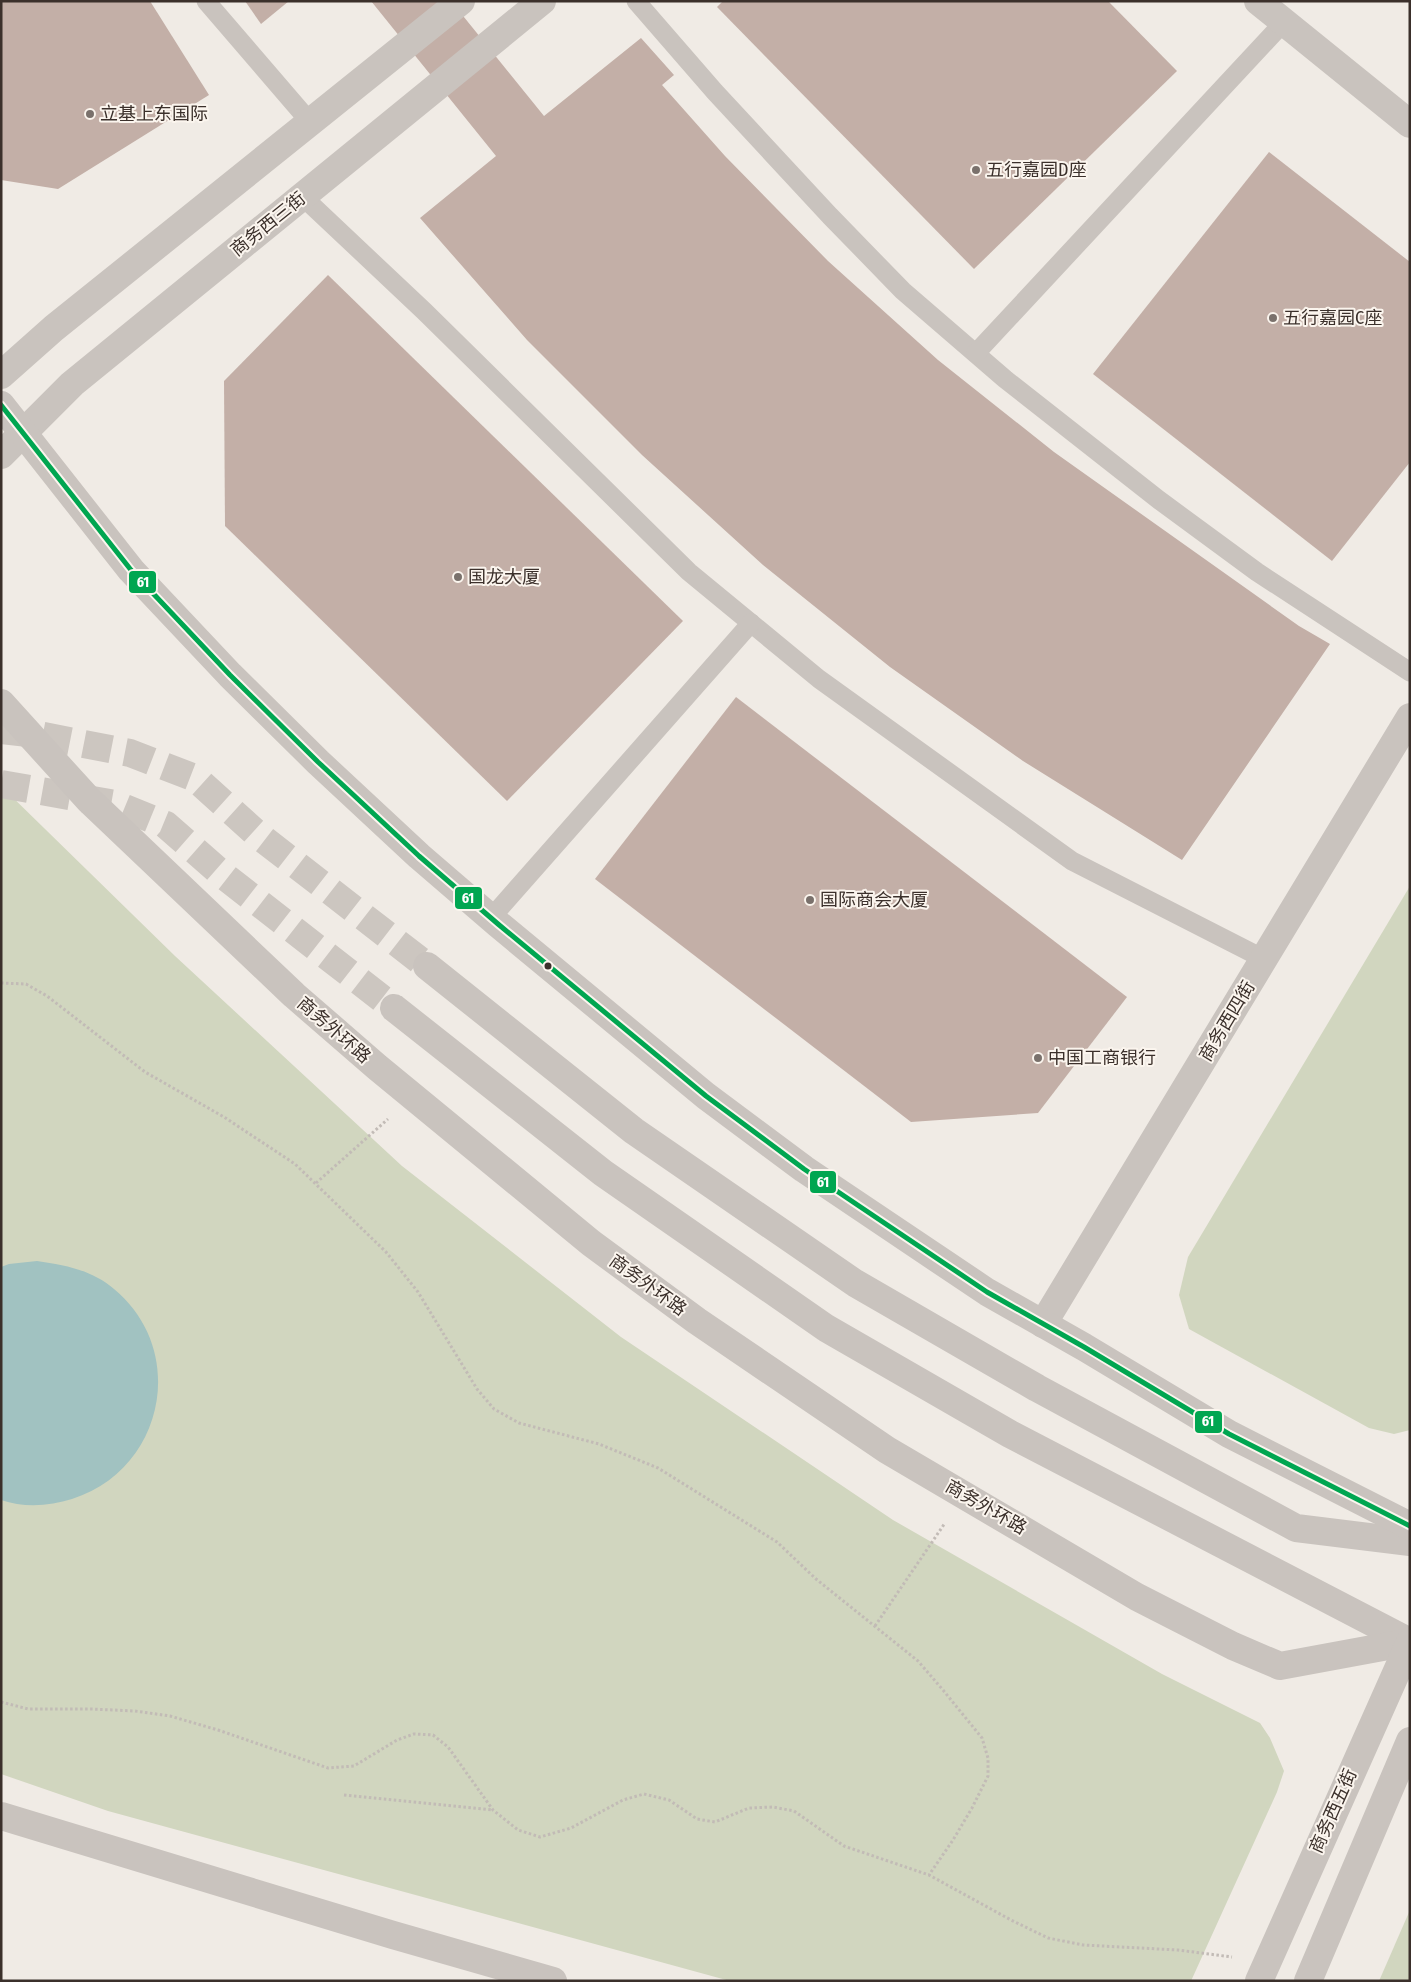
<svg xmlns="http://www.w3.org/2000/svg" width="1411" height="1982" viewBox="0 0 1411 1982" font-family="'Fira Sans Condensed','Noto Sans SC',sans-serif">
<rect width="100%" height="100%" fill="#f0ebe5"/>
<g fill="#d1d6bf">
<polygon points="1,786 175,956 402,1166 621,1337 893,1520 1162,1674 1260,1723 1270,1738 1284,1771 1277,1792 1191,1981 730,1981 108,1811 1,1774"/>
<polygon points="1410,886 1410,1430 1394,1434 1369,1428 1189,1329 1179,1295 1188,1257"/>
<polygon points="1410,1910 1410,1981 1379,1981"/>
</g>
<path fill="#a1c2c1" d="M37,1261C65,1265 92,1270 114,1289C189,1351 164,1470 72,1499C50,1506 24,1508 1,1500V1267L9,1264Z"/>
<g fill="#c3afa7">
<polygon points="1,1 150,1 209,95 58,189 1,180"/>
<polygon points="245,1 289,1 261,24"/>
<polygon points="371,1 451,1 544,116 641,38 674,75 662,85 725,156 828,261 938,360 1054,452 1299,626 1330,644 1182,860 1023,761 890,667 763,565 642,455 527,340 420,218 496,156"/>
<polygon points="723,1 1108,1 1177,71 974,269 717,7"/>
<polygon points="1269,152 1410,262 1410,462 1332,561 1093,374"/>
<polygon points="328,275 683,621 507,801 225,526 224,381"/>
<polygon points="736,697 1127,997 1038,1113 911,1122 595,879"/>
</g>
<g fill="none" stroke-linecap="round" stroke-linejoin="round">
<g stroke="#ccc6c0" stroke-width="28" stroke-dasharray="28 14" stroke-linecap="butt">
<polyline points="1,730 28,733 130,753 195,778 258,835 427,966"/>
<polyline points="1,784 115,804 166,825 223,875 394,1008"/>
</g>
<g stroke="#c2bbb6" stroke-width="3" stroke-dasharray="2.5 2.5" stroke-linecap="butt">
<polyline points="1,983 26,984 47,996 145,1072 224,1117 295,1164 386,1252 418,1292 477,1389 494,1409 519,1423 599,1444 658,1468 777,1542 816,1579 918,1661 943,1690 982,1738 988,1758 988,1776 972,1808 953,1840 929,1875"/>
<polyline points="316,1183 388,1119"/>
<polyline points="875,1626 945,1523"/>
<polyline points="1,1702 28,1709 91,1709 135,1711 170,1716 218,1730 328,1768 354,1766 397,1740 414,1734 433,1735 448,1747 493,1810 518,1830 540,1837 571,1828 623,1800 644,1794 669,1800 697,1819 715,1822 749,1808 773,1807 794,1811 844,1846 929,1875 1011,1920 1048,1938 1083,1945 1178,1950 1232,1957"/>
<polyline points="344,1795 493,1810"/>
</g>
<g stroke="#c9c3be" stroke-width="19">
<polyline points="206,1 310,122"/>
<polyline points="636,1 715,92 830,216 903,291 1005,379 1159,500 1257,572 1410,672"/>
<polyline points="302,196 424,311 689,572 819,679 1072,861 1264,959"/>
<polyline points="976,353 1283,23"/>
<polyline points="491,918 751,623"/>
</g>
<g stroke="#c9c3be" stroke-width="28">
<polyline points="1258,1 1410,124"/>
<polyline points="1,375 54,328 461,1"/>
<polyline points="1,455 72,384 542,1"/>
<polyline points="427,966 634,1131 855,1283 1037,1388 1296,1528 1410,1542"/>
<polyline points="394,1008 603,1173 826,1328 1010,1434 1410,1642"/>
<polyline points="1043,1324 1410,717"/>
<polyline points="1,1816 393,1935 553,1981"/>
</g>
<g stroke="#c9c3be" stroke-width="28">
<polyline points="1,405 131,570 230,675 318,762 419,856 498,924 706,1096 804,1169 987,1292 1084,1347 1229,1434 1410,1526"/>
<polyline points="1,703 89,800 294,995 377,1067 591,1243 697,1321 887,1450 1137,1597 1233,1646 1280,1666 1410,1642"/>
<polyline points="1259,1981 1410,1642"/>
<polyline points="1308,1981 1410,1741"/>
</g>
<defs>
<polyline id="bus-1" points="1,405 131,570 230,675 318,762 419,856 498,924 706,1096 804,1169 987,1292 1084,1347 1229,1434 1410,1526"/>
</defs>
<use href="#bus-1" stroke="#fbf5ee" stroke-width="9"/>
<use href="#bus-1" stroke="#00a651" stroke-width="5"/>
</g>
<g fill="#7a716c" stroke="#fbf5ee" stroke-width="2">
<circle cx="90" cy="114" r="5"/>
<circle cx="976" cy="170" r="5"/>
<circle cx="1273" cy="318" r="5"/>
<circle cx="458" cy="577" r="5"/>
<circle cx="810" cy="900" r="5"/>
<circle cx="1038" cy="1058" r="5"/>
</g>
<circle fill="#3b302b" stroke="#fbf5ee" stroke-width="2" cx="548" cy="966" r="4.5"/>
<g text-anchor="middle" stroke-width="4" stroke-linejoin="round" paint-order="stroke">
<g font-size="18" fill="#3b302b" stroke="#fbf5ee" text-anchor="start">
<text x="100" y="120">立基上东国际</text>
<text x="986" y="176">五行嘉园D座</text>
<text x="1283" y="324">五行嘉园C座</text>
<text x="468" y="583">国龙大厦</text>
<text x="820" y="906">国际商会大厦</text>
<text x="1048" y="1064">中国工商银行</text>
</g>
<g font-size="18" fill="#3b302b" stroke="#fbf5ee">
<text transform="translate(268 224) rotate(-39)" y="6">商务西三街</text>
<text transform="translate(1227 1021) rotate(-59)" y="6">商务西四街</text>
<text transform="translate(334 1030) rotate(41)" y="6">商务外环路</text>
<text transform="translate(648 1285) rotate(36)" y="6">商务外环路</text>
<text transform="translate(986 1507) rotate(30)" y="6">商务外环路</text>
<text transform="translate(1333 1811) rotate(-66)" y="6">商务西五街</text>
</g>
</g>
<g stroke="#fbf5ee" stroke-width="2">
<rect x="128" y="570" width="29" height="24" rx="5" fill="#00a651"/>
<rect x="454" y="886" width="29" height="24" rx="5" fill="#00a651"/>
<rect x="809" y="1170" width="28" height="24" rx="5" fill="#00a651"/>
<rect x="1194" y="1410" width="29" height="24" rx="5" fill="#00a651"/>
</g>
<g font-size="14" text-anchor="middle" font-weight="bold" fill="#fff">
<text x="143" y="587">61</text>
<text x="468" y="903">61</text>
<text x="823" y="1187">61</text>
<text x="1208" y="1426">61</text>
</g>
<rect width="1411" height="1982" fill="none" stroke="#3b302b" stroke-width="5"/>
</svg>
